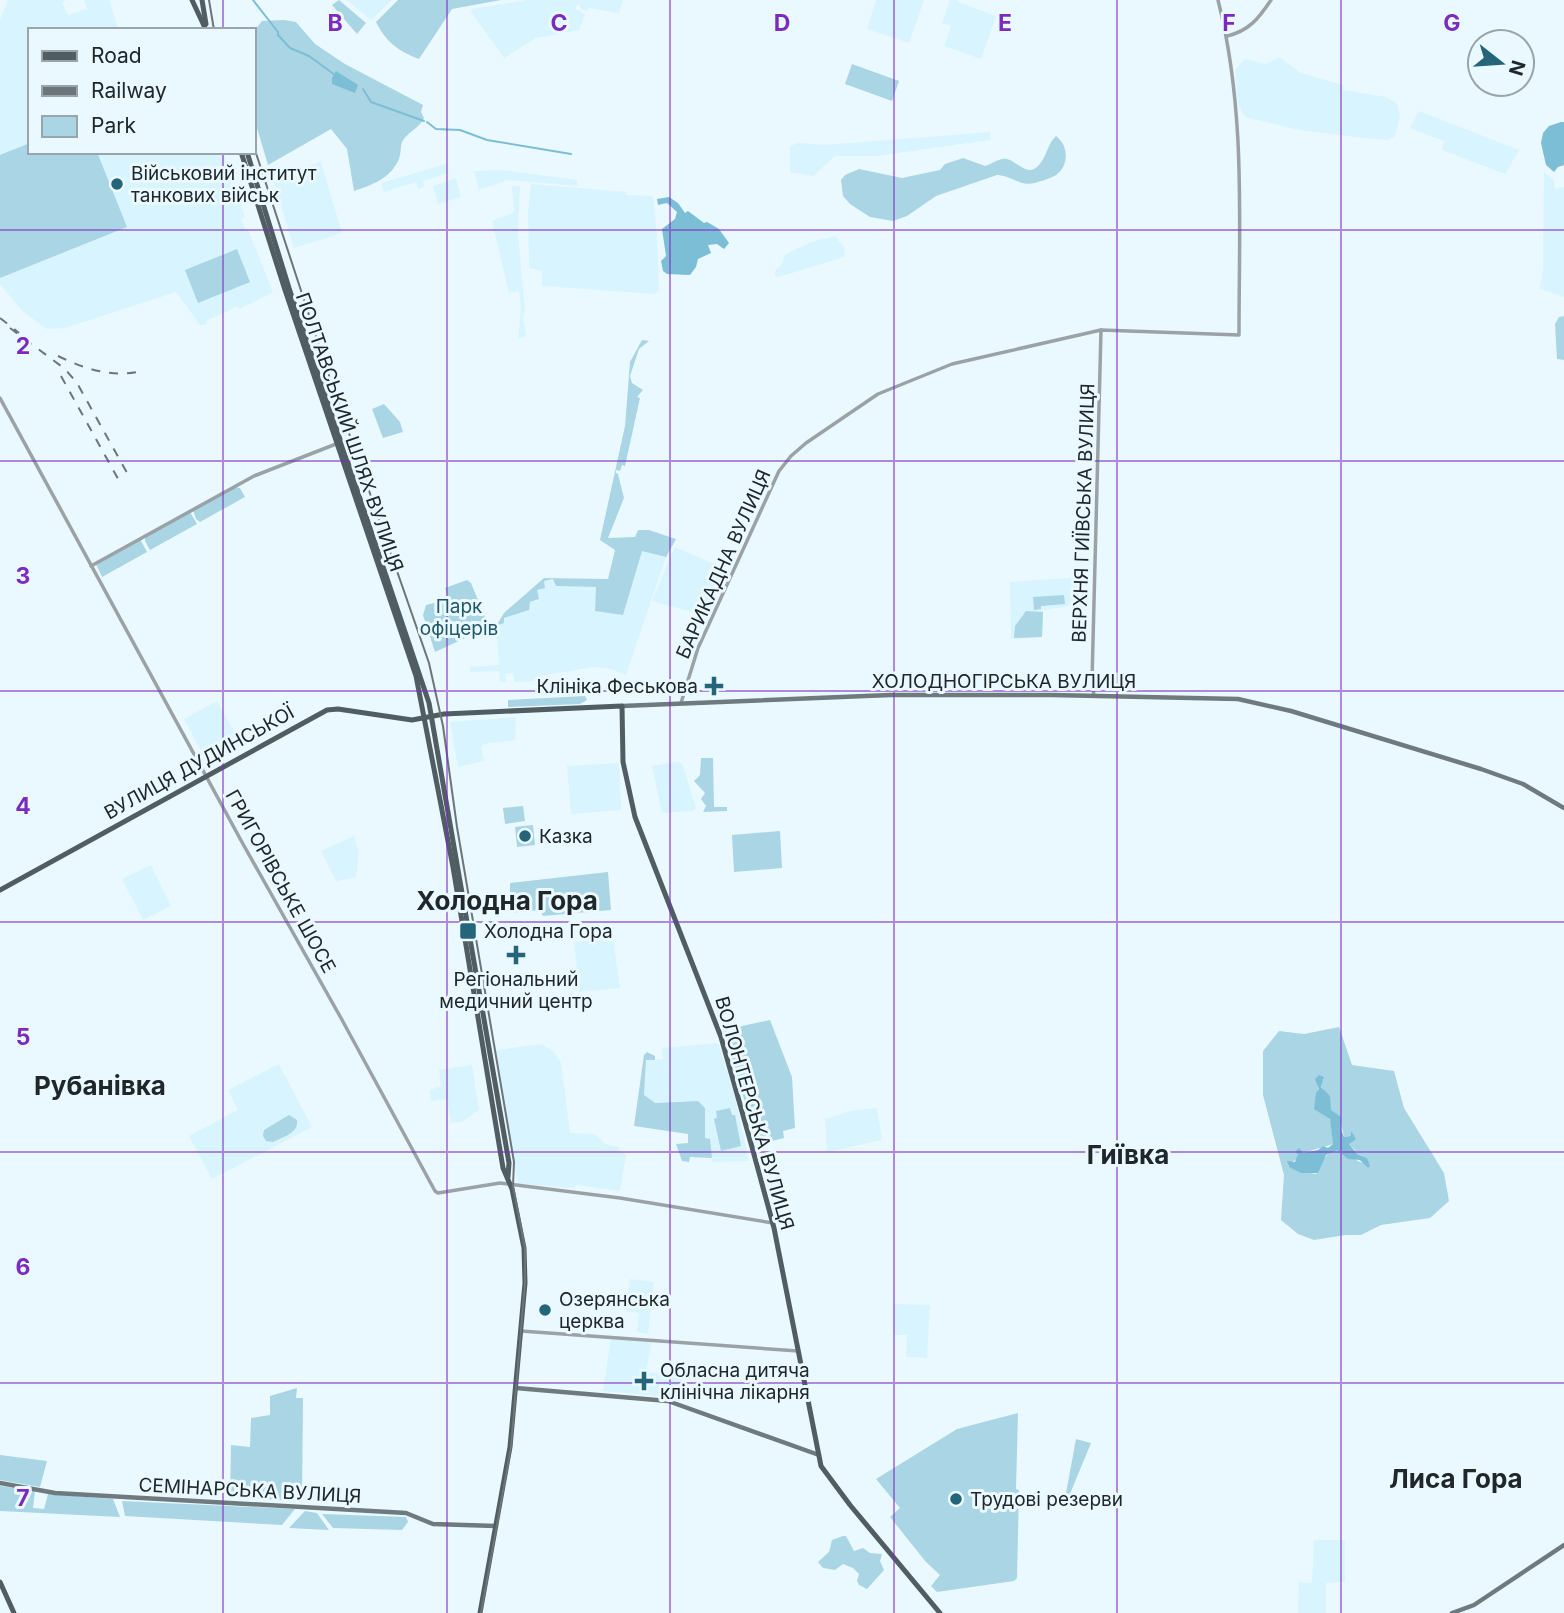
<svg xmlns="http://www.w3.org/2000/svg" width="1564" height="1613" viewBox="0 0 1564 1613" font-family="Inter,sans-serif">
<rect width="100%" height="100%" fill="#eaf9ff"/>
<g fill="#d8f4fe">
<polygon points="8,0 66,0 62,2 68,15 87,9 84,0 109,0 119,30 30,30 30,152 223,152 245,217 241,219 245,229 248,229 273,292 239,309 238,306 206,321 207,324 200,325 176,292 65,328 47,329 22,311 0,284 0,20"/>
<polygon points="347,0 392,0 371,20"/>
<polygon points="527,0 623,0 619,13 589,8 587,11 581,9 579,3 575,8 585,15 579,30 536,38 504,58 471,12 472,9"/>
<polygon points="876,0 924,0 909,43 867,29"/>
<polygon points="950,0 957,0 961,3 996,16 981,59 944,46 951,26 942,23"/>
<polygon points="1279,57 1301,73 1343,85 1343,90 1387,97 1397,104 1400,117 1395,136 1388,140 1364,138 1300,130 1245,117 1238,104 1235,70 1245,59 1266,64"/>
<polygon points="1419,111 1519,150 1505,174 1442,150 1444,141 1410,128"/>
<polygon points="990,132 990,140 877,156 835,156 813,176 790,172 790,146 798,143 824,145"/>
<polygon points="321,162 342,233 294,248 272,177"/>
<polygon points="446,164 449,173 423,181 424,187 418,189 416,182 384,192 381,183"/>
<polygon points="502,170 577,180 577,186 508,180 479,190 474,171"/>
<polygon points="1544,172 1554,180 1555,189 1564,187 1564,297 1540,289 1543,268"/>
<polygon points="456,178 461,197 438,204 433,186"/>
<polygon points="531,184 626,192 626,195 653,196 657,235 659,290 655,294 542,286 542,271 529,268 528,211"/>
<polygon points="512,186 520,186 518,233 525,311 523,319 526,336 518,339 521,308 519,291 509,293 492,221 514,212"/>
<polygon points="835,236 845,249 844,257 779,277 775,276 775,271 781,265 786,254 812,242"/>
<polygon points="675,547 726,569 706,616 652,601"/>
<polygon points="642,550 666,557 626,675 611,669 594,667 539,676 534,678 534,681 514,682 513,673 504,674 506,676 506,682 500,682 499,671 470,672 470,667 499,665 496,626 503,623 504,618 529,610 529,602 538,601 537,590 544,581 553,579 556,586 597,587 595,611"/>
<polygon points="1084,577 1083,604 1043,610 1042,637 1011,639 1010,582"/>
<polygon points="217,701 239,741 206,760 184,719"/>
<polygon points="516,717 515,740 484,744 481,747 484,761 458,767 450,722"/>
<polygon points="676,762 682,763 696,808 693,811 662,813 652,766"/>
<polygon points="619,763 621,810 571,814 567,766"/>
<polygon points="354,836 359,852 356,877 336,881 321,851"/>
<polygon points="151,865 171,906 143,920 122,879"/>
<polygon points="613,938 620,988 579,992 578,985 571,986 570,969 577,968 574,942"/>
<polygon points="718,1043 734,1094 749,1161 712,1162 710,1140 705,1138 705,1109 682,1101 655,1103 644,1095 646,1060 663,1059 662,1048"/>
<polygon points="542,1044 553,1051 561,1063 570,1133 595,1134 605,1144 619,1147 619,1150 626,1155 620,1191 576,1185 575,1188 518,1184 496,1050"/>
<polygon points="279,1064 312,1127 212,1179 189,1136 238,1110 228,1090"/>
<polygon points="472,1065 479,1110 463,1121 451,1123 447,1099 431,1101 430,1090 441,1086 439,1070"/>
<polygon points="877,1108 882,1140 827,1152 825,1119 850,1111"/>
<polygon points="630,1279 654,1282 648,1334 637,1332 639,1313 626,1311"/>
<polygon points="894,1304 930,1305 927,1358 906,1357 907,1335 893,1335"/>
<polygon points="611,1338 652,1341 646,1372 684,1376 681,1398 603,1391"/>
<polygon points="1314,1540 1345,1540 1345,1582 1326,1583 1326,1613 1298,1613 1299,1582 1312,1583"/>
</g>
<g fill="#aad5e5" fill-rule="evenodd">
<polygon points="339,0 366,23 357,34 332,5"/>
<path d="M398,0H501L452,9L419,59C398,51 386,42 376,22Z"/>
<path d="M284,20L296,22L315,44L345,64L423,105L421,112L424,118C419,129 408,131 402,142C400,148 401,154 399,159C391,178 372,185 354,191L347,149L331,129L268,165L254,118V31L262,21Z"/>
<polygon points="852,64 899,81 892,101 845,84"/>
<path d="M1056,136C1068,145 1070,165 1056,175C1052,178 1041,181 1035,183C1021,187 1010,175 997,175L936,196L907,216L893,221L870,217L850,204L843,196L841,180L845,175L859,169L902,178L940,170L945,164L963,158L985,166C992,164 1000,157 1007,159C1018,162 1027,177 1038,166C1047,157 1047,144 1056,136Z"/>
<polygon points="30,143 30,152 97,152 127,227 0,278 0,155"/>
<polygon points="237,249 250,282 198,303 185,270"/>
<polygon points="1564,316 1564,360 1557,359 1555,324 1559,317"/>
<polygon points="642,340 649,341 639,349 630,376 632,383 643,390 637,397 640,398 625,466 622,465 620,471 616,470 616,473 618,474 624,498 608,538 635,537 638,530 649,530 676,539 666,557 642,551 623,615 595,611 596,587 556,586 553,579 544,581 545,588 537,590 539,599 530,602 529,610 504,618 504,623 496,626 504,613 544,578 608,579 615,550 600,540 625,426 630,362"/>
<polygon points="384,404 400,422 403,432 383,438 372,409"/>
<polygon points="235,487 240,488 245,497 200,522 196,519 193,510"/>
<polygon points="190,512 197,524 150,550 145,541 145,536"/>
<polygon points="140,539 147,552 102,577 96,564"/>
<polygon points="467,580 471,583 489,627 435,652 423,615 426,605 445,600 447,596 445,588"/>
<polygon points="1064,595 1065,604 1041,606 1041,609 1034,610 1033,597"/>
<polygon points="1026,611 1043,612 1042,637 1014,638 1015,626"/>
<polygon points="585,696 587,700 580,704 508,707 508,700"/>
<polygon points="701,758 713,758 714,807 727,807 727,811 703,812 706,806 701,799 705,793 694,781 700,775"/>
<polygon points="523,806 525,821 505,824 503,808"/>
<polygon points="533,825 535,845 517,847 515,827"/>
<polygon points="780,831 782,868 734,872 732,835"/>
<polygon points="608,872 611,910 543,916 540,910 510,913 510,883"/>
<polygon points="770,1020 792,1077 795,1128 783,1131 784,1138 764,1143 762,1136 755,1137 724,1030"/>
<path d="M1339,1027L1352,1065L1394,1071L1404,1108L1444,1173L1449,1201L1430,1218L1381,1225L1361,1235H1345L1314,1240L1298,1234L1281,1220L1284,1175L1263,1095V1051L1279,1031L1304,1034ZM1324,1078L1321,1086L1325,1092L1331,1110L1340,1119L1344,1137L1351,1136L1352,1132L1350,1143H1348L1354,1149L1362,1163L1337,1150C1326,1153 1320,1161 1318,1173L1315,1174L1289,1167L1288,1165L1297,1159L1298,1154L1296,1152L1299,1149L1303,1153L1333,1144L1331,1123L1319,1092L1318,1086Z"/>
<polygon points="647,1052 655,1056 655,1060 646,1060 644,1095 655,1103 698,1101 705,1108 705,1138 710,1139 712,1158 690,1157 689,1162 682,1161 676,1144 688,1143 688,1134 634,1126 644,1055"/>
<polygon points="730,1108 732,1115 735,1115 741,1146 721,1151 714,1119 717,1118 716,1111"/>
<path d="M289,1115L297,1120C299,1133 283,1137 273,1142L266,1141L263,1136L264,1130Z"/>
<polygon points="297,1388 296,1398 303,1398 302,1502 230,1496 231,1445 250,1447 251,1418 270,1415 270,1396"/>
<polygon points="1018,1413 1016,1489 1019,1490 1017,1578 1014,1581 937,1592 931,1586 940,1575 926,1562 890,1517 900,1508 876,1479 957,1429"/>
<polygon points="1076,1439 1091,1443 1065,1506 1064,1504"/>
<polygon points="0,1455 47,1461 40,1487 0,1480"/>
<polygon points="0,1486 35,1491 33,1508 44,1509 48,1494 113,1499 120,1517 0,1511"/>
<polygon points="122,1501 295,1509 282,1525 125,1516"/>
<polygon points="305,1511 317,1513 329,1530 289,1528"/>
<polygon points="322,1514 406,1517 408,1522 402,1530 333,1528"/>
<polygon points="843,1536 846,1536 854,1551 863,1548 870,1553 882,1554 880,1561 884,1570 867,1589 859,1585 857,1581 859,1574 853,1568 843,1564 835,1570 823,1568 818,1562 829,1552 832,1540"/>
</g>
<g fill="#7cbed5">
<polygon points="336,71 358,85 355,93 332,84 332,78"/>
<polygon points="1561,122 1564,122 1564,165 1558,167 1554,172 1546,165 1541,143 1543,133 1549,126"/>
<polygon points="669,197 678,203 685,213 688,211 704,223 707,222 719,229 729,243 724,249 717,244 708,245 711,253 698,259 696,267 690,275 667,274 663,271 661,261 666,256 662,229 675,219 677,212 667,203 658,205 657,199"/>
<polygon points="1319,1075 1324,1077 1321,1087 1330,1096 1331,1110 1341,1117 1341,1130 1344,1137 1351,1136 1351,1131 1356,1139 1349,1144 1358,1155 1367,1158 1370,1166 1368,1168 1360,1160 1348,1159 1337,1150 1326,1155 1318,1173 1301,1173 1289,1167 1287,1161 1295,1162 1298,1154 1295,1152 1299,1148 1303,1153 1318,1150 1323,1146 1328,1148 1333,1144 1330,1119 1314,1109 1316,1093 1319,1089 1315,1079"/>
</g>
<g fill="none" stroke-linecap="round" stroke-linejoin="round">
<g stroke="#7cbed5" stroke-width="2">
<polyline points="253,0 278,32 278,35 290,48 309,56 335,75"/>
<polyline points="363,89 371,102 424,121"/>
<polyline points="427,122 436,129 460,130 487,140 571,154"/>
</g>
<g stroke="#9aa2a5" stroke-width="3.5">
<path d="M1227,36C1249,31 1259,18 1271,0"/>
<polyline points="0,398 243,844 341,1018 435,1191 438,1193 500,1183 620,1198 773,1223"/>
<polyline points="91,566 254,476 336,444"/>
<polyline points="1094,696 1092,680 1101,330"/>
<path d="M681,703L698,648L779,471L791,456L806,443L878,394L952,364L1101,330L1239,335C1239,222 1246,110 1218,0"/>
<polyline points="521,1331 798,1351"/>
</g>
<g stroke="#6f7a7e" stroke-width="4.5">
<polyline points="622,706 890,695 1052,695 1238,699 1291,711 1481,769 1523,784 1564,808"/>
<polyline points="516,1388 668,1401 819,1455"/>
<polyline points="0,1483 55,1493 406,1513 433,1524 496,1526"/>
<polyline points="1452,1613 1474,1605 1564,1545"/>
</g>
<g stroke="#505d62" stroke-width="5">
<polyline points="192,0 206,30"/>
<polyline points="202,0 206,24"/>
<polyline points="241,152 285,290 416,676 453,867 503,1168 512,1189 524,1248 525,1283 510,1447 480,1613"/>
<polyline points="247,152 289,288 429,703 509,1163 508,1177"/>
<polyline points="0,890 327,710 338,709 412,720 444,714 622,706 623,762 635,817 721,1037 752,1147 774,1228 821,1466 850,1505 940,1613"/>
<polyline points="0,1582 14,1613"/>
</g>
<g stroke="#6b757a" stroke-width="2">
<polyline points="209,0 214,30"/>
<polyline points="254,147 327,370 429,663 443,726 457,827 514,1162 513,1186 525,1248 525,1283 511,1447 481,1613"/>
</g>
<g stroke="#6b757a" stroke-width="2" stroke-dasharray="9 9" stroke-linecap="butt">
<polyline points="0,318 19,333"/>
<polyline points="10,328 65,369 77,383 131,480"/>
<path d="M58,356C85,369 112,378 142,371"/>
<polyline points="61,376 122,486"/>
</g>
</g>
<path fill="none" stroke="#7b2cbf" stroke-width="2" stroke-opacity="0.55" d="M223,0V30M447,0V1613M670,0V1613M894,0V1613M1117,0V1613M1341,0V1613M223,152V1613M0,230H1564M0,461H1564M0,691H1564M0,922H1564M0,1152H1564M0,1383H1564"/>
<g fill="#246579" stroke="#eaf9ff" stroke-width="2.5">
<circle cx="117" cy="184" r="7"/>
<path d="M710.5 675.5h7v7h7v7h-7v7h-7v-7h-7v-7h7z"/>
<circle cx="525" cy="836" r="7"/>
<rect x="459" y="922" width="18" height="18" rx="3.5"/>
<path d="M512.5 944.5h7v7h7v7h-7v7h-7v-7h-7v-7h7z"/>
<circle cx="545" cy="1310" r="7"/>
<path d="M640.5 1370.5h7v7h7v7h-7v7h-7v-7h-7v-7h7z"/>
<circle cx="956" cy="1499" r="7"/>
</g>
<g text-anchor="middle" stroke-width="6" stroke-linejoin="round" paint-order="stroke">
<g font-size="19" fill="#20272a" stroke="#eaf9ff" text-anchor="start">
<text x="131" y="180">Військовий інститут<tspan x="131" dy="22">танкових військ</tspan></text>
<text x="698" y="693" text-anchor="end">Клініка Феськова</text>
<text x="539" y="843">Казка</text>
<text x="484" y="938">Холодна Гора</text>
<text x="516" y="986" text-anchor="middle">Регіональний<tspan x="516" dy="22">медичний центр</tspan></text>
<text x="559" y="1306">Озерянська<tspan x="559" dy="22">церква</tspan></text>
<text x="660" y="1377">Обласна дитяча<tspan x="660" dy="22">клінічна лікарня</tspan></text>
<text x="970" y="1506">Трудові резерви</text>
</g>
<g font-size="19" fill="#20272a" stroke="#eaf9ff">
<text transform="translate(350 432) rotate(71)" y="7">ПОЛТАВСЬКИЙ ШЛЯХ ВУЛИЦЯ</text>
<text transform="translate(1083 513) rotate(-88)" y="7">ВЕРХНЯ ГИЇВСЬКА ВУЛИЦЯ</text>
<text transform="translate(723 564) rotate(-66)" y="7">БАРИКАДНА ВУЛИЦЯ</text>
<text x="1004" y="688">ХОЛОДНОГІРСЬКА ВУЛИЦЯ</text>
<text transform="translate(199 762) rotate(-29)" y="7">ВУЛИЦЯ ДУДИНСЬКОЇ</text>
<text transform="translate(281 881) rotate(61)" y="7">ГРИГОРІВСЬКЕ ШОСЕ</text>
<text transform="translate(755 1113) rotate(74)" y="7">ВОЛОНТЕРСЬКА ВУЛИЦЯ</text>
<text transform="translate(250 1490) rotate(3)" y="7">СЕМІНАРСЬКА ВУЛИЦЯ</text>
</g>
<g font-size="19" fill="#215768" stroke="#eaf9ff">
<text x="459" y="613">Парк<tspan x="459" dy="22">офіцерів</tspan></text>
</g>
<g font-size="26" font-weight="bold" fill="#20272a" stroke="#eaf9ff">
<text x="507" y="910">Холодна Гора</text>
<text x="100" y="1095">Рубанівка</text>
<text x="1128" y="1164">Гиївка</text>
<text x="1456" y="1488">Лиса Гора</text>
</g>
</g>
<g font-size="23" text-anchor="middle" font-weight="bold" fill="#7b2cbf" stroke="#eaf9ff" stroke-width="6" stroke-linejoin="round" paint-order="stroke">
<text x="335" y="31">B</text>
<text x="559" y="31">C</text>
<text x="782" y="31">D</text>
<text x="1005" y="31">E</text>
<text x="1229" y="31">F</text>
<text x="1452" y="31">G</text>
<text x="23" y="354">2</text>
<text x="23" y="584">3</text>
<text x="23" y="814">4</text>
<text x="23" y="1045">5</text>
<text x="23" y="1275">6</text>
<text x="23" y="1506">7</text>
</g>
<rect x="28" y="28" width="228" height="126" fill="#eaf9ff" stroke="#99a5aa" stroke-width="2"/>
<rect x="42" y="51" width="35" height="10" fill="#505d62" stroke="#99a5aa" stroke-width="2"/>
<text x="91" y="63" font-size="21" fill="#20272a">Road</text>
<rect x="42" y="86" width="35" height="10" fill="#6b757a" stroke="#99a5aa" stroke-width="2"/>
<text x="91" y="98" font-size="21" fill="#20272a">Railway</text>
<rect x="42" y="116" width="35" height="21" fill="#aad5e5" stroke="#99a5aa" stroke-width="2"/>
<text x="91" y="133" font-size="21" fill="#20272a">Park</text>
<g transform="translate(1501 63) rotate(107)"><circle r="33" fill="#eaf9ff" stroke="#99a5aa" stroke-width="2"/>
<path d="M0-5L12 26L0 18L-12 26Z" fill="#246579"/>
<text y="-10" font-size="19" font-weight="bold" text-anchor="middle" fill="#20272a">N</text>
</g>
</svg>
